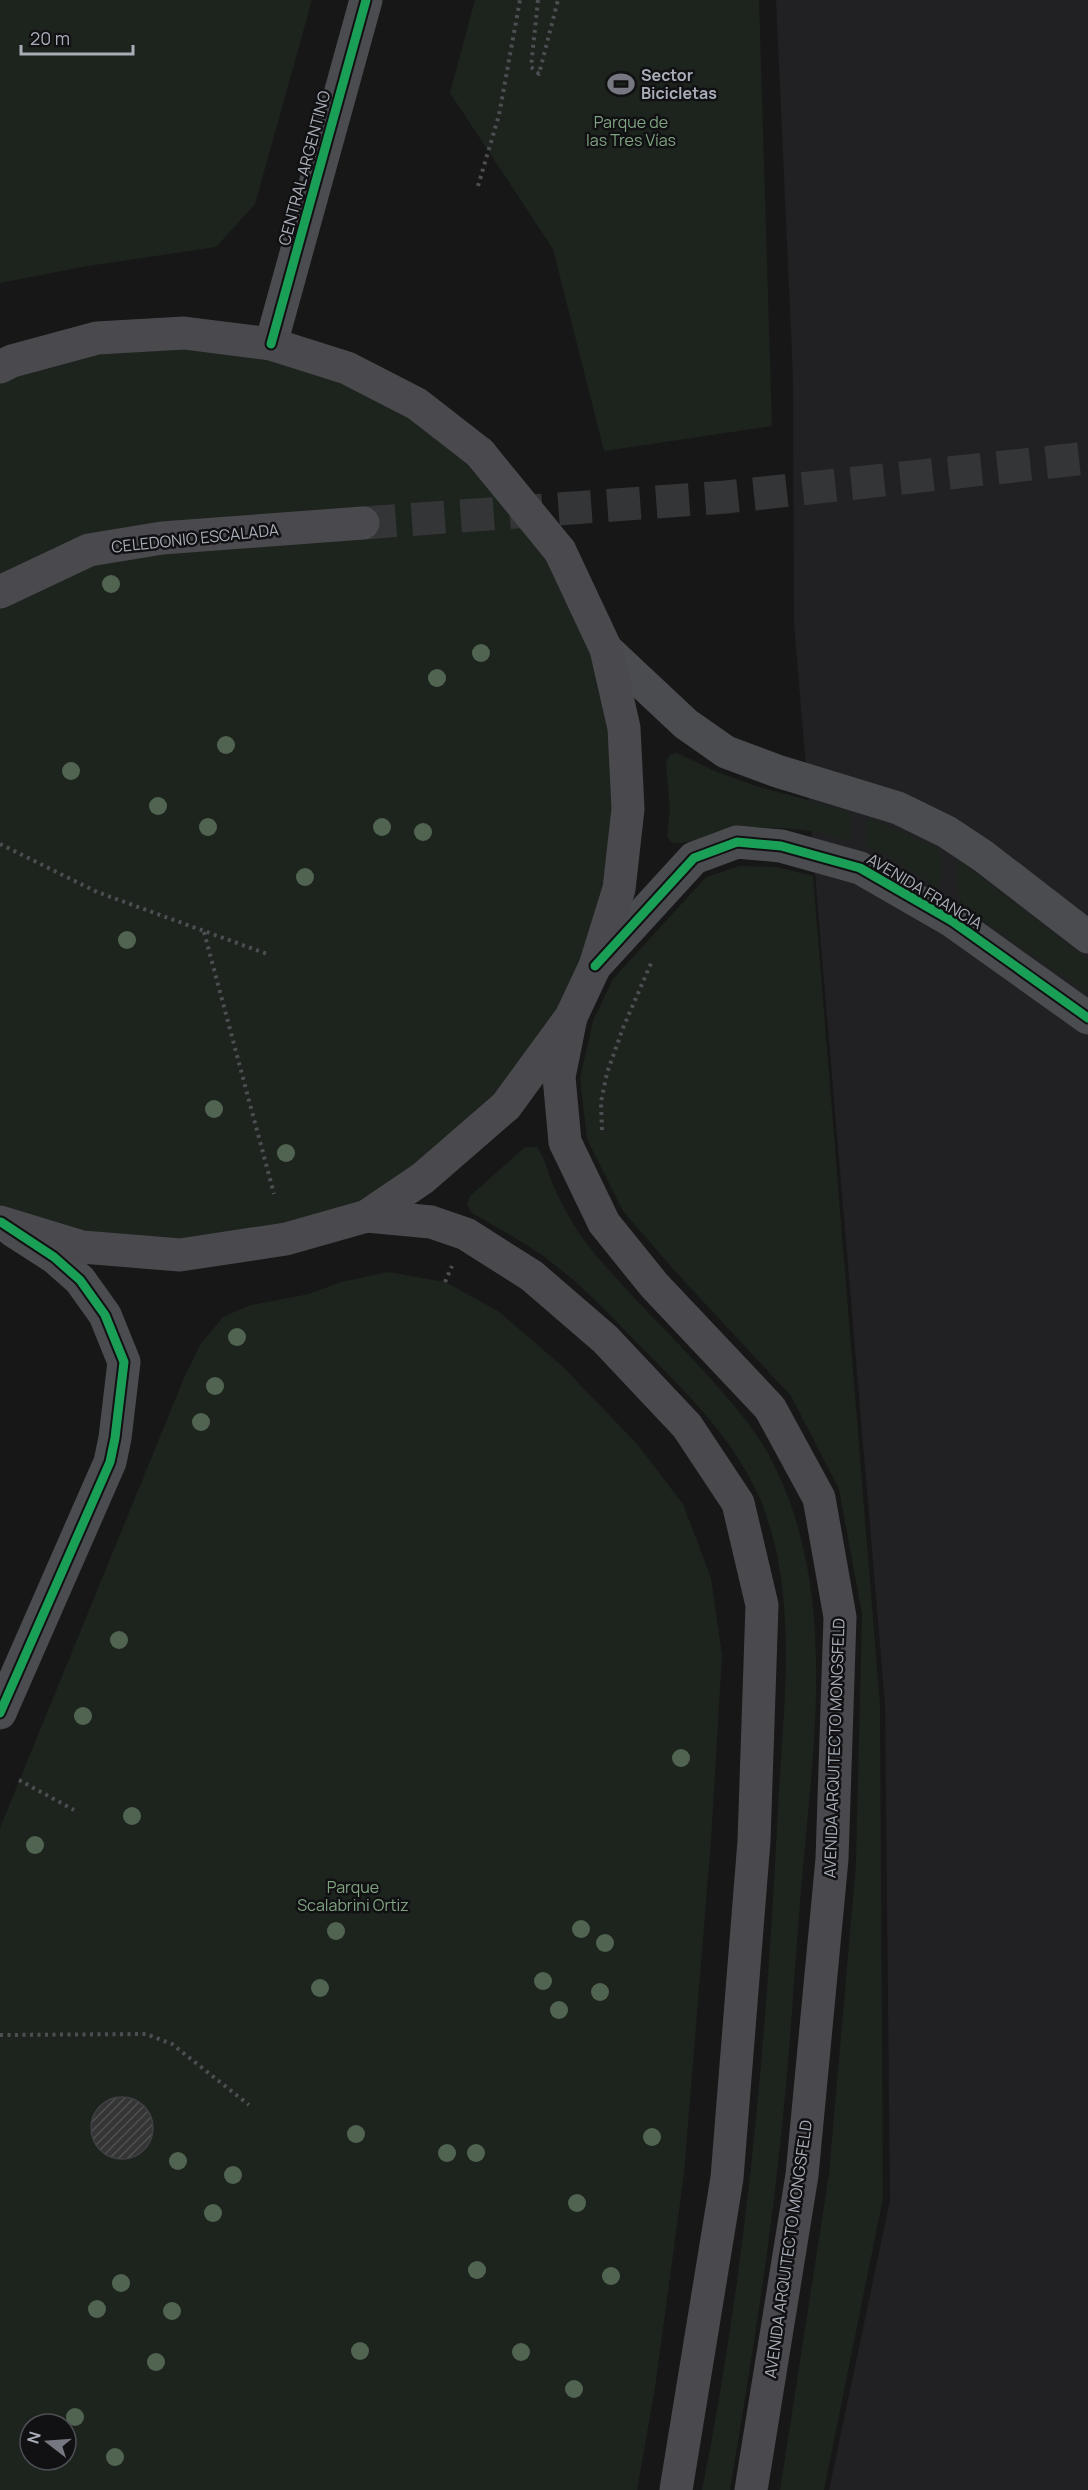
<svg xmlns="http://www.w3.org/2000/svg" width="1088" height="2490" viewBox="0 0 1088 2490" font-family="Manrope,sans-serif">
<defs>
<pattern id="building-hatch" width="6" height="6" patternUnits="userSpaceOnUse" patternTransform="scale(1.5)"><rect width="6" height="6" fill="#353536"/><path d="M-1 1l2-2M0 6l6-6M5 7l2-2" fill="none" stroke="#4f5051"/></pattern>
</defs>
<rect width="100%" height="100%" fill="#171717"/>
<polygon fill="#212123" points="776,0 1088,0 1088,2490 829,2490 890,2200 885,1704 794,625 793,376"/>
<g fill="#1d241e" fill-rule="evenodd">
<polygon points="0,0 312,0 255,204 216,247 88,266 0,283"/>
<polygon points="475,0 759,0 772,426 604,451 553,249 450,93"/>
<polygon points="97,338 271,344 480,453 606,649 619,889 506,1106 367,1216 180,1255 0,1222 0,367"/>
<path d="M677,753L717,772L759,787L845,810L851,815V838L849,841C810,827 760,824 720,832C704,835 685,847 671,842L667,836L670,809L666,763L670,755Z"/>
<path d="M866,817L935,846C946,857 942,872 941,886L936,887L890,857L867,847Z"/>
<polygon points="957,858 1088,960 1088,994 964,907 959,899"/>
<polygon points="740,866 777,867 813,876 880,1705 883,2198 824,2490 780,2490 829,2174 856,1864 862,1614 839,1489 791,1396 674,1270 623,1211 587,1139 580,1078 593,1021 613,979 706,877"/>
<path d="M525,1147H537C546,1159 548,1174 554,1187C565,1212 581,1239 600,1260C638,1304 680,1343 718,1387C740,1412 762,1438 776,1469C840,1603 811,1760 800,1903C794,1977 790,2052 782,2126C770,2248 750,2369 730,2490H702C747,2266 767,2035 778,1808C783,1707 800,1595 760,1499C734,1438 684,1390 638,1344C612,1317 586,1289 556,1266C531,1245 500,1230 472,1213L467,1205L469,1197Z"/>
<path d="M388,1272L445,1282L498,1311L562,1366L637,1444L683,1504L711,1578L722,1655L711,1841L684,2173L655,2388L637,2490H0V1828L184,1378L200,1345L223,1317L251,1305L309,1294L341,1282ZM30,2424H66V2460H30Z"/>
</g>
<circle fill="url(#building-hatch)" stroke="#3f4043" stroke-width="1.5" cx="122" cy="2128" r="31"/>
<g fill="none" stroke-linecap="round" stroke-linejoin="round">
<polyline stroke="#343537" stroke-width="33" stroke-dasharray="33 16" stroke-linecap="butt" points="363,523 726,497 1088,458"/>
<g stroke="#4d4e52" stroke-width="4" stroke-dasharray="3 4.5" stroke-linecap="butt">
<polyline points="538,0 531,67 539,74 558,0"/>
<polyline points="478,186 499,115 520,0"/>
<polyline points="0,844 97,892 270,955"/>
<polyline points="204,932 274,1194"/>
<polyline points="602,1130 601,1102 607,1073 623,1028 652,961"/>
<polyline points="445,1282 452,1266"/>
<polyline points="19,1780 74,1810"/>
<polyline points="0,2035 146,2034 172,2044 249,2105"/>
</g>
<g stroke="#4b4c50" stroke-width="33">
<polyline points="271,344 366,0"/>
<polyline points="0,1713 110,1462 115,1438 124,1362 105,1315 80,1280 54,1257 12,1230"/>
</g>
<g stroke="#4b4c50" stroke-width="33">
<polyline points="606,649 686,724 726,752 777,771 898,808 947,832 983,856 1088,937"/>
<polyline points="595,966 694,858 737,842 781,846 860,868 952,921 1088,1018"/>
</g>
<g stroke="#4a4a4e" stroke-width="33">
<polyline points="0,367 12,361 97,338 184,333 271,344 347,368 417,404 480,453"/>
<polyline points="0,592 89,550 162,538 363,523"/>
<polyline points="571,1017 559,1077 565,1142 604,1223 654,1285 770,1408 819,1498 840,1617 832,1859 802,2175 751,2490"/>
<polyline points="367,1216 431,1222 466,1234 532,1276 605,1339 687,1426 738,1503 762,1605 754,1841 727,2178 676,2490"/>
<polyline points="0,1222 82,1247 180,1255 286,1239 367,1216 423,1178 506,1106 571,1017 595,966 619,889 628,809 624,728 606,649 560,551"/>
</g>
<polyline stroke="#4a4a4e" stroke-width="33" points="480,453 560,551"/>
<defs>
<g id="cycleway">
<polyline points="271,344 366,0"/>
<polyline points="595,966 694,858 737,842 781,846 860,868 952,921 1088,1018"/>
<polyline points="0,1713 110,1462 115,1438 124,1362 105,1315 80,1280 54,1257 1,1222"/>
</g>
</defs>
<use href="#cycleway" stroke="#111113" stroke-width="13"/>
<use href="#cycleway" stroke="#1a9f57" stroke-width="9"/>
</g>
<g fill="#506451">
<circle cx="111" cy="584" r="9"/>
<circle cx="481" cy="653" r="9"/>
<circle cx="437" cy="678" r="9"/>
<circle cx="226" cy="745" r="9"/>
<circle cx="71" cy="771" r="9"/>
<circle cx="158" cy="806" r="9"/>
<circle cx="208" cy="827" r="9"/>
<circle cx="382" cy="827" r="9"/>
<circle cx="423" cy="832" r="9"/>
<circle cx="305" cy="877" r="9"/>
<circle cx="127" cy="940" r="9"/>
<circle cx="214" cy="1109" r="9"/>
<circle cx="286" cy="1153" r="9"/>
<circle cx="237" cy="1337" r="9"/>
<circle cx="215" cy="1386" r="9"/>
<circle cx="201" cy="1422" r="9"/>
<circle cx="119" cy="1640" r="9"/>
<circle cx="83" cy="1716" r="9"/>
<circle cx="681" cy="1758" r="9"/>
<circle cx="132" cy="1816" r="9"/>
<circle cx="35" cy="1845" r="9"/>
<circle cx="581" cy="1929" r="9"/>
<circle cx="336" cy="1931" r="9"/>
<circle cx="605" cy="1943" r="9"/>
<circle cx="543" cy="1981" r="9"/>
<circle cx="320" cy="1988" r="9"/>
<circle cx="600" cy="1992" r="9"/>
<circle cx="559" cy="2010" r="9"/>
<circle cx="356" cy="2134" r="9"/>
<circle cx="652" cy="2137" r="9"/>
<circle cx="447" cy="2153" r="9"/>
<circle cx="476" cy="2153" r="9"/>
<circle cx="178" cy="2161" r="9"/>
<circle cx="233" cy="2175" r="9"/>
<circle cx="577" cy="2203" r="9"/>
<circle cx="213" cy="2213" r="9"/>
<circle cx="477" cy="2270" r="9"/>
<circle cx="611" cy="2276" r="9"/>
<circle cx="121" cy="2283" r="9"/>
<circle cx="97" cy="2309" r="9"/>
<circle cx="172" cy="2311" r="9"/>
<circle cx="360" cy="2351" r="9"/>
<circle cx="521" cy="2352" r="9"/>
<circle cx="156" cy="2362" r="9"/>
<circle cx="574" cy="2389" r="9"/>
<circle cx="75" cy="2417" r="9"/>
<circle cx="115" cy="2457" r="9"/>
</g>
<defs>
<symbol id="stadium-bare" viewBox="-9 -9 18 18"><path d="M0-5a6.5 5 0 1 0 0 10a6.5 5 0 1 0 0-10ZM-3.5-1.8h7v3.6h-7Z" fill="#757880" stroke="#111113" stroke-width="2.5" paint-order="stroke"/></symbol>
</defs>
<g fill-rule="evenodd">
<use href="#stadium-bare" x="602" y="65" width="38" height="38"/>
</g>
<g text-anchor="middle" stroke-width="5" stroke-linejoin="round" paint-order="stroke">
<g font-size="16" font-weight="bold" fill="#a8adb8" stroke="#111113" text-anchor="start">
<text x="641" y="81">Sector<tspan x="641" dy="18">Bicicletas</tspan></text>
</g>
<g font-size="16" fill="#7fa381" stroke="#111113">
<text x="631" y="128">Parque de<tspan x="631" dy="18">las Tres Vías</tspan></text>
<text x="353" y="1893">Parque<tspan x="353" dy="18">Scalabrini Ortiz</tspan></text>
</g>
<g font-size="16" fill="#a8adb8" stroke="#111113">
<text transform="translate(304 168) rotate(-75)" y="6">CENTRAL ARGENTINO</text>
<text transform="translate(195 538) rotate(-6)" y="6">CELEDONIO ESCALADA</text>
<text transform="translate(925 891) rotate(31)" y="6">AVENIDA FRANCIA</text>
<text transform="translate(834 1748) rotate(-88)" y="6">AVENIDA ARQUITECTO MONGSFELD</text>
<text transform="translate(788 2249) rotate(-82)" y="6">AVENIDA ARQUITECTO MONGSFELD</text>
</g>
</g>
<g transform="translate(48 2442) rotate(287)"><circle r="28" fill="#111113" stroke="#4d4f55" stroke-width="1.5"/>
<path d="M0-4.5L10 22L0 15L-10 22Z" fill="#757880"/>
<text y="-9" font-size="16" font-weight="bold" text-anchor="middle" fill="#a8adb8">N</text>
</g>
<path d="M21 45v9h112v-9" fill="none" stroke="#a8adb8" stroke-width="3"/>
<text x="30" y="45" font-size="18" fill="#a8adb8" stroke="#111113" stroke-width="4.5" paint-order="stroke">20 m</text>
</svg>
